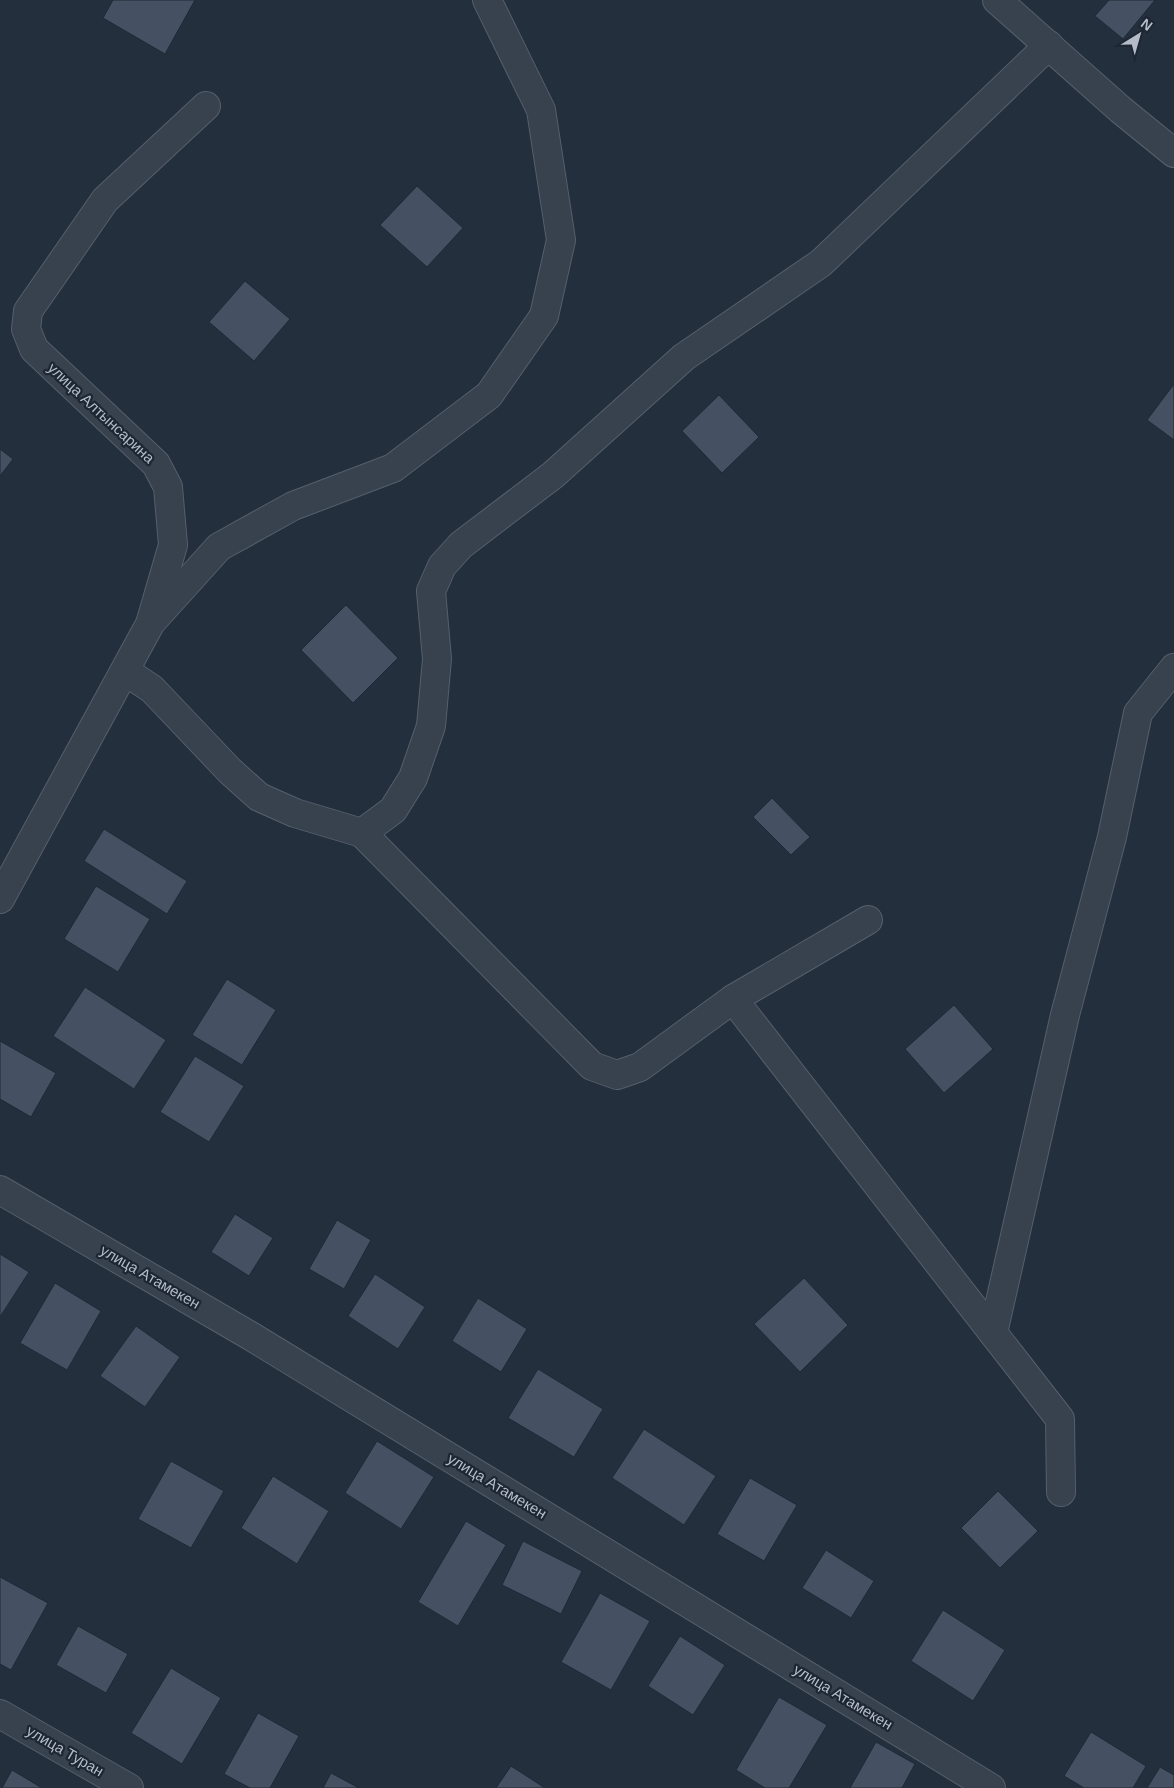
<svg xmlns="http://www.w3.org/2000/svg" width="1174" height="1788" viewBox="0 0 1174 1788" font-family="Helvetica,sans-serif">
<rect width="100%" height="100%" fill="#242f3e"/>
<g fill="#455162" stroke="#1f2835">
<polygon points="113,0 195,0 165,54 103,18"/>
<polygon points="1109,0 1155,0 1123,39 1095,16"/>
<polygon points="417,186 463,228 427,267 380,225"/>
<polygon points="245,281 290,319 254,361 209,322"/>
<polygon points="1174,384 1174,440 1147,420"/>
<polygon points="719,395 759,437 722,473 682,431"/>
<polygon points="0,449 13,459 0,476"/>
<polygon points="346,605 398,658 353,703 301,650"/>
<polygon points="772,798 810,837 791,855 753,817"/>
<polygon points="104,829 187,881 167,914 84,861"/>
<polygon points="96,886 150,919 118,972 64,939"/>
<polygon points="227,979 276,1010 242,1065 192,1035"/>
<polygon points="85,987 166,1040 134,1089 53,1036"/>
<polygon points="954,1005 993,1049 944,1093 905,1049"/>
<polygon points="0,1041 56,1073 31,1117 0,1099"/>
<polygon points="195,1056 244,1086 209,1142 160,1112"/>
<polygon points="235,1214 273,1238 249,1276 211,1252"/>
<polygon points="337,1220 371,1240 344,1289 309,1269"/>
<polygon points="0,1254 29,1272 0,1317"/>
<polygon points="375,1274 425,1307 398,1349 348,1316"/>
<polygon points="804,1278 848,1325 800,1372 754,1324"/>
<polygon points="55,1283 101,1311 67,1370 20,1343"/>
<polygon points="478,1298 527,1329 501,1372 452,1341"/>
<polygon points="136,1326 180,1357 145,1407 100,1376"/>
<polygon points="538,1369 603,1409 574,1457 508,1418"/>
<polygon points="644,1429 716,1476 684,1525 612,1478"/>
<polygon points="377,1441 434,1477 401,1529 345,1493"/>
<polygon points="171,1461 224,1491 191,1548 138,1519"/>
<polygon points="273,1476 329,1511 297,1564 241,1528"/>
<polygon points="750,1478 797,1505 764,1561 717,1534"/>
<polygon points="998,1491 1038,1531 1000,1568 961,1528"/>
<polygon points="466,1521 506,1545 458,1626 418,1602"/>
<polygon points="523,1541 582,1571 561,1614 502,1585"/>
<polygon points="826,1550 874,1581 851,1618 802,1588"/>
<polygon points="0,1577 48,1603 11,1670 0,1664"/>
<polygon points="600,1593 650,1621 611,1690 561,1662"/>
<polygon points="943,1610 1005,1650 973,1701 911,1661"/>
<polygon points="78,1626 128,1654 106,1693 56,1665"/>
<polygon points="680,1636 725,1665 693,1715 648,1686"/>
<polygon points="171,1668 221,1698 182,1764 131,1733"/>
<polygon points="779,1697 827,1725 789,1788 765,1788 736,1770"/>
<polygon points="258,1713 299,1736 270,1788 250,1788 224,1774"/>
<polygon points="1091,1732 1146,1766 1133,1788 1084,1788 1064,1776"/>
<polygon points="876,1742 915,1764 902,1788 850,1788"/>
<polygon points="511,1766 545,1788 496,1788"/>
<polygon points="1160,1767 1174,1775 1174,1788 1147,1788"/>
<polygon points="12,1770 42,1788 2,1788"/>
<polygon points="331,1773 359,1788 323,1788"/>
</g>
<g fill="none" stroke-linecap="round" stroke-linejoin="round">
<defs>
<g id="minor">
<polyline points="997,0 1121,110 1174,153"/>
<polyline points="154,619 219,547 293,506 393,468 489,395 544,316 561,240 541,110 487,0"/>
<polyline points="125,671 152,689 230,771 259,797 295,813 362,833 393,810 413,778 431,726 437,659 431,591 442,566 461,545 553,475 684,357 821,263 1049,45"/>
<polyline points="362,833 592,1066 617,1075 640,1067 733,999 868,920"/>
<polyline points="0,899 150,624 173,545 168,487 156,464 34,349 26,329 28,311 105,200 206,106"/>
<polyline points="733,999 1060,1419 1061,1492"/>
<polyline points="0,1190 249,1335 991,1788"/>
<polyline points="993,1333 1065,1015 1112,837 1138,713 1174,668"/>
<polyline points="0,1714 129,1788"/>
</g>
</defs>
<use href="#minor" stroke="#565f6c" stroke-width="30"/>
<use href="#minor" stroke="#38414e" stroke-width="28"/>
</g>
<g text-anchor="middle" stroke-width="4.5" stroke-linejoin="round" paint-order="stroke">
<g font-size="15" fill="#b4bcc9" stroke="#1d2633">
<text transform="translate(101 413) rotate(43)" y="5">улица Алтынсарина</text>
<text transform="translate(150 1277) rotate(30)" y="5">улица Атамекен</text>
<text transform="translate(497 1486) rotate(31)" y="5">улица Атамекен</text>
<text transform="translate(843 1697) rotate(31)" y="5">улица Атамекен</text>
<text transform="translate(65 1751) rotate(30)" y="5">улица Туран</text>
</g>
</g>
<g transform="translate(1139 35) rotate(37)" stroke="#1d2633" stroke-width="4" paint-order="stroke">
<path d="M0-4L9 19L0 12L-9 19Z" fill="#b4bcc9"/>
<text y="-8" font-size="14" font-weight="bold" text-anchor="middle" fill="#b4bcc9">N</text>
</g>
</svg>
